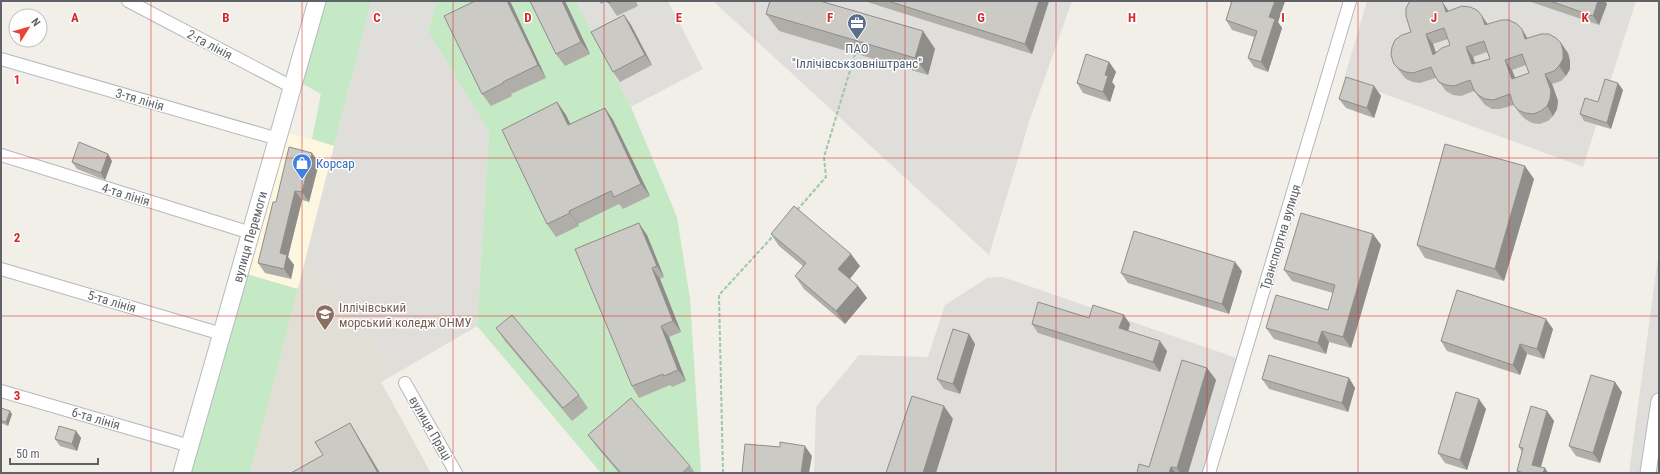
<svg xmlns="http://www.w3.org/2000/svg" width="1660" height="474" viewBox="0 0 1660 474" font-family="'Roboto Condensed',sans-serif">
<rect width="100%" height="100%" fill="#f1efe8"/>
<polygon fill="#fef7e0" points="287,132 334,146 298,289 243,273"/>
<g fill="#e0deda">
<polygon points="371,1 437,1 428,31 489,132 477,326 397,373 306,257"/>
<polygon points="576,1 668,1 703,69 631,107"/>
<polygon points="713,1 1072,1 1030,119 989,255"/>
<polygon points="1367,1 1636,1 1583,167 1344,79"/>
<polygon points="1659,250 1659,473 1629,473"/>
<polygon points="1003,277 1242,360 1205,473 814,473 816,407 859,355 928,357 945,305 987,278"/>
</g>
<polygon fill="#e1ded6" points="306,257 397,373 381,382 431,473 250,473"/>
<g fill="#c5e8c5">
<polygon points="322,1 367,1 371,2 334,146 312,139 321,94 303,84 300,79"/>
<polygon points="437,1 576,1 631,107 677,217 690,299 701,473 601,473 477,326 489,132 428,31"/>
<polygon points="243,273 298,289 250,473 189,473"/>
</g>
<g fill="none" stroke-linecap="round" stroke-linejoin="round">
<defs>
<g id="minor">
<polyline points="128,1 292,87"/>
<polyline points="1,59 278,139"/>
<polyline points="1,155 251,233"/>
<polyline points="1,269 222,334"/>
<polyline points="405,383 456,473"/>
<polyline points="1,391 190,446"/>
<polyline points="1209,473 1350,1"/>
</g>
<polyline id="tertiary" points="1648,473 1659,401"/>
<g id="secondary">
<path id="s1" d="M182,473L317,1"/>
</g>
</defs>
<use href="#minor" stroke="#b5b8bc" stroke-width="14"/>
<use href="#tertiary" stroke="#b5b8bc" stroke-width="17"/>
<use href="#secondary" stroke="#b6babf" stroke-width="19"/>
<g stroke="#9cc7a9" stroke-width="2" stroke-dasharray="4 2" stroke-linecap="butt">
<polyline points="797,210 826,177 824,157 855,54"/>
<polyline points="723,473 719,295 774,235"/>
</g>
<use href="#minor" stroke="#fff" stroke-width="12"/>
<use href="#tertiary" stroke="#fff" stroke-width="15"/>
<use href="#secondary" stroke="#fff" stroke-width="17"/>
</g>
<g fill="#afaea9" fill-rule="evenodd">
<polygon points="510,1 546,78 511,94 512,96 491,106 482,94"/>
<polygon points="530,1 565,1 590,54 565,66 556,54"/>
<polygon points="599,1 607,1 601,4"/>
<polygon points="607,1 636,1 638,6 617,16"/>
<polygon points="864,1 1049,1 1032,54"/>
<polygon points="1230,1 1285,1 1278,22 1282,28 1268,72 1254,67 1248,58 1254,37 1232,30 1226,20 1231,3"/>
<polygon points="1528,1 1605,1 1607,4 1599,25"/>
<path d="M1448,11L1527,38L1568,53L1570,61V69L1566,76L1561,81L1552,84L1558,101L1557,109L1553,116L1548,121L1540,124L1532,123L1525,119L1520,114L1514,105L1500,109H1492L1485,105L1481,100L1474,91L1461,96L1453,95L1446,91L1436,78L1420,83L1413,82L1406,79L1401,73L1394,64L1411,32ZM1448,39L1450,45L1436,53L1433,44ZM1487,52L1490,59L1475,63L1473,57ZM1526,65L1529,73L1515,78L1512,70Z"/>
<polygon points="766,14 923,31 935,49 928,75 779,31"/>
<polygon points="624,15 631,25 652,65 620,82 613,72"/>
<polygon points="1109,62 1116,72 1112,82 1115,86 1110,102 1083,93 1077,83"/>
<polygon points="1374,86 1381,96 1374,118 1346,108 1339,99"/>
<polygon points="1623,90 1611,129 1584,121 1580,114 1598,102"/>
<polygon points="557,102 566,115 570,124 605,108 613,120 650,196 623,209 619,204 578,224 579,226 556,237 547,224"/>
<polygon points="112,161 105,180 77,169 72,162"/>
<polygon points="319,163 309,202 302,200 288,257 294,265 291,279 265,273 258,263 276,202"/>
<polygon points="1534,179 1504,281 1425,258 1417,245"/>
<polygon points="771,234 860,266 850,279 858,286 867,298 845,324 804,289 795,276 803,266 779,246"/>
<polygon points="1373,234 1381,245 1351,348 1329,342 1326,354 1274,339 1266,328 1328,310 1333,293 1292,281 1284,270"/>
<polygon points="647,235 664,277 660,279 681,332 669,337 686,381 672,387 670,385 639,398 632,386"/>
<polygon points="1242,271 1229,314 1128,283 1121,273"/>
<polygon points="1089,318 1130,324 1128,331 1167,351 1160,372 1038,333 1032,324"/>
<polygon points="496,328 579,395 588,408 572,421 505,341"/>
<polygon points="1553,329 1544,359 1527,354 1520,375 1447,351 1441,341"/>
<polygon points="969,334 975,344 960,394 944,389 937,379"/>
<polygon points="1207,368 1216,380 1188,473 1137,473 1149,467"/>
<polygon points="1349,378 1355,388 1348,412 1269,389 1262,379"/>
<polygon points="1622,392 1600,463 1576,456 1569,446"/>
<polygon points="1,408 12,414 8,426 1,423"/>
<polygon points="1486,409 1467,470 1445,463 1438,453"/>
<polygon points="1547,411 1554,421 1541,467 1545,468 1548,473 1518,473 1517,471 1522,452 1519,447"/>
<polygon points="76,431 81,438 77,451 60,446 55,439"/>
<polygon points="588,435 690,466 695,473 619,473 597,447"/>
</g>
<g fill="#8f8d8a">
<polygon points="507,1 510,1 546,78 538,65"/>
<polygon points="562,1 565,1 590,54 581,42"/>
<polygon points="1039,1 1049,1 1032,54 1025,44"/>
<polygon points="1275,1 1285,1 1278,22 1282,28 1268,72 1261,62 1269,17"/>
<polygon points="1598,1 1605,1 1607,4 1599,25 1593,16"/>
<polygon points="1443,3 1450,13 1446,12"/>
<polygon points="624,15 631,25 652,65 645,55"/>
<polygon points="1482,16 1489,26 1485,25"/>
<polygon points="1522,29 1528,39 1525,39"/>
<polygon points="923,31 935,49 928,75 915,58"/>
<polygon points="1426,34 1433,44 1440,65 1433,55"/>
<polygon points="1561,43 1568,53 1570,61 1570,69 1566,76 1559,66"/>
<polygon points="1466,47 1473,57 1479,74 1472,64"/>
<polygon points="1505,60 1512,70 1519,88 1512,79"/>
<polygon points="1109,62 1116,72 1112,82 1115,86 1110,102 1103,92 1105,75"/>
<polygon points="1545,74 1552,84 1558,101 1557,109 1553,116 1547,106"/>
<polygon points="1618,83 1623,90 1611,129 1607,123"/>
<polygon points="1374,86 1381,96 1374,118 1367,108"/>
<polygon points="557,102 566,115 577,138 568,125"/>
<polygon points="605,108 613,120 650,196 641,184"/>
<polygon points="312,153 319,163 309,202 302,192"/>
<polygon points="108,154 112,161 105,180 101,173"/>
<polygon points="1525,166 1534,179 1504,281 1495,269"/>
<polygon points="295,191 302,200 288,257 294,265 291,279 284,269 280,253"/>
<polygon points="569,211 578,224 579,226 570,213"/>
<polygon points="639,223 647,235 664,277 657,266"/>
<polygon points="1373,234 1381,245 1351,348 1343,337"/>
<polygon points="851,254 860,266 847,282 838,269"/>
<polygon points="1235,262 1242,271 1229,314 1222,304"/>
<polygon points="652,268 660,279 681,332 673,321"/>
<polygon points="858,286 867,298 845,324 836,311"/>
<polygon points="1124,315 1130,324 1126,338 1119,328"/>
<polygon points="1546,319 1553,329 1544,359 1537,349"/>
<polygon points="661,326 669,337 686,381 678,370"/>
<polygon points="1322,331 1329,342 1326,354 1318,343"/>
<polygon points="969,334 975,344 960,394 953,384"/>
<polygon points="1160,341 1167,351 1160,372 1153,362"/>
<polygon points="1520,344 1527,354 1520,375 1513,365"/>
<polygon points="1207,368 1216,380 1188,473 1180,473 1177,468"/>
<polygon points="1349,378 1355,388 1348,412 1342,403"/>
<polygon points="1615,382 1622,392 1600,463 1593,453"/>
<polygon points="1479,399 1486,409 1467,470 1460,460"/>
<polygon points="944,406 953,419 936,473 923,473"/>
<polygon points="10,411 12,414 8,426 6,422"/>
<polygon points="1547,411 1554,421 1539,473 1532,465"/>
<polygon points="350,423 358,436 380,473 378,473"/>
<polygon points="76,431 81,438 77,451 72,444"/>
<polygon points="805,446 812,456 809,473 801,473"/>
<polygon points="1171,467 1176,473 1169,473"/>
<polygon points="1545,468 1548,473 1543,473"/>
</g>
<g fill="#cccac5" stroke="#8f8d8a" fill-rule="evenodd">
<polygon points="475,1 507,1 538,65 503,82 503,83 482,94 444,16"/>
<polygon points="530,1 562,1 581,42 556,54"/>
<polygon points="607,1 613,1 608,3"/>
<polygon points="770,1 820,1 923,31 915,58 766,14"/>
<polygon points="888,1 1039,1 1025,44"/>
<polygon points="1232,1 1275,1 1269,17 1275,19 1261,62 1248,58 1257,31 1226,20"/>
<path d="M1410,1H1441L1443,3L1446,12L1462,6L1470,7L1477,10L1482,16L1485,25L1501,20H1509L1517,24L1522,29L1525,39L1541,34H1549L1556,38L1561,43L1563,51V59L1559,66L1554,71L1545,74L1551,91L1550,99L1547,106L1541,111L1533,114L1525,113L1518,110L1513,104L1510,94L1493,100L1485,99L1478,95L1474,90L1470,80L1454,86L1446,85L1439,82L1435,76L1431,67L1413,73L1406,72L1399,69L1394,64L1391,55L1392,47L1395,40L1402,35L1411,32L1406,16V8ZM1444,28L1450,45L1442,48L1433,55L1426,34ZM1484,41L1490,59L1472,64L1466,47ZM1522,54L1529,73L1512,79L1505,60Z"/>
<polygon points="1550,1 1598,1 1593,16"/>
<polygon points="624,15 645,55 613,72 591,32"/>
<polygon points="1086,54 1109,62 1105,75 1108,76 1103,92 1077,83"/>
<polygon points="1346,77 1374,86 1367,108 1339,99"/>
<polygon points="1605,79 1618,83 1607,123 1580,114 1585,98 1598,102"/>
<polygon points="557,102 568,125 605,108 641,184 614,197 611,191 569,211 570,213 547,224 502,130"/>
<polygon points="79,142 108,154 101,173 72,162"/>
<polygon points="1445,144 1525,166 1495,269 1417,245"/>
<polygon points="289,147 312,153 302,192 295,191 280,253 287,255 284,269 258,263 273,202 276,202"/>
<polygon points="794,206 851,254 838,269 858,286 836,311 795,276 806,263 771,234"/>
<polygon points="1301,213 1373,234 1343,337 1322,331 1318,343 1266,328 1276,295 1328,310 1335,285 1284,270"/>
<polygon points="639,223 657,266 652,268 673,321 661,326 678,370 664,376 663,374 632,386 575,249"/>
<polygon points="1134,231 1235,262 1222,304 1121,273"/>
<polygon points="1457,290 1546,319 1537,349 1520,344 1513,365 1441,341"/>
<polygon points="1038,302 1089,318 1093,305 1124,315 1119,328 1160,341 1153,362 1032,324"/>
<polygon points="512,315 579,395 563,408 496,328"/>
<polygon points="953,329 969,334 953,384 937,379"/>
<polygon points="1269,355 1349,378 1342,403 1262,379"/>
<polygon points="1182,360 1207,368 1177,468 1171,467 1169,473 1137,473 1139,464 1149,467"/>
<polygon points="1591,375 1615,382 1593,453 1569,446"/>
<polygon points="1456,392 1479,399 1460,460 1438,453"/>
<polygon points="912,396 944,406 923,473 886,473"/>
<polygon points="631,398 690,466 682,473 621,473 588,435"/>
<polygon points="1531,406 1547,411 1532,465 1545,468 1543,473 1524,473 1517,471 1523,448 1519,447"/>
<polygon points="1,408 10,411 6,422 1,421"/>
<polygon points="350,423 378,473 291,473 323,455 315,442"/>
<polygon points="59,426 76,431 72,444 55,439"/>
<polygon points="780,442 805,446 801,473 742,473 745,444 780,447"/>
</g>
<path fill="none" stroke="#d62828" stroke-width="1" stroke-opacity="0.55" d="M151,1V473M302,1V473M453,1V473M604,1V473M755,1V473M905,1V473M1056,1V473M1207,1V473M1358,1V473M1509,1V473M1,158H1659M1,316H1659"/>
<defs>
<symbol id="office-pin" viewBox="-11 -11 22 30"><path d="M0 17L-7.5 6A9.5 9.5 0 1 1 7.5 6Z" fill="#5c6f8a" stroke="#fff"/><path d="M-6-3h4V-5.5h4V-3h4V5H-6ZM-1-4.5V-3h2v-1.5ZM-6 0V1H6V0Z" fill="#fff"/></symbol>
<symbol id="shop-pin" viewBox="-11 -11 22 30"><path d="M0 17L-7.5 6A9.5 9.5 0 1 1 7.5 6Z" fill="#3f7fe0" stroke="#fff"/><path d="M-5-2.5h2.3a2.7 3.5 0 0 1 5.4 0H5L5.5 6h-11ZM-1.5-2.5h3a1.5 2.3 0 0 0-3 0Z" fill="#fff"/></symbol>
<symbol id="university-pin" viewBox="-11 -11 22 30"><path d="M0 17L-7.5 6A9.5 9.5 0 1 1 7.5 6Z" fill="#8d6e63" stroke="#fff"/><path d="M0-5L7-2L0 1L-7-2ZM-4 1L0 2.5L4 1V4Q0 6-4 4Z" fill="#fff"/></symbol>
</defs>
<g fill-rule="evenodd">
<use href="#office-pin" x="846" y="12" width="22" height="30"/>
<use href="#shop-pin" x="291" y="152" width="22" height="30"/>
<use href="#university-pin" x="314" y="303" width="22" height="30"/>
</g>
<g text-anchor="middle" stroke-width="3" stroke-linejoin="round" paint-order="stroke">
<g font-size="13" fill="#5f6368" stroke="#fff">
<text transform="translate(210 44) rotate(28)" y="5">2-га лінія</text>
<text transform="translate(140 99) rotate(16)" y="5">3-тя лінія</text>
<text transform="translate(126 194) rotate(17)" y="5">4-та лінія</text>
<text dy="5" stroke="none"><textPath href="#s1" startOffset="246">вулиця Перемоги</textPath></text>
<text transform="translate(1280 237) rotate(-73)" y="5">Транспортна вулиця</text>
<text transform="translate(112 301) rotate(16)" y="5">5-та лінія</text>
<text transform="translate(96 418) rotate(16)" y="5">6-та лінія</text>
<text transform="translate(431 428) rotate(60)" y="5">вулиця Праці</text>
</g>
<g font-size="13" fill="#4e5e75" stroke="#fff">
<text x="857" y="53">ПАО<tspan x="857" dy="15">"Іллічівськзовніштранс"</tspan></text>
</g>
<g font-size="13" fill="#366cbe" stroke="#fff" text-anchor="start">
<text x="316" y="168">Корсар</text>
</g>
<g font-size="13" fill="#785e54" stroke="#fff" text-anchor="start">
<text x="339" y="312">Іллічівський<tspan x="339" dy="15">морський коледж ОНМУ</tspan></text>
</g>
</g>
<g font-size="13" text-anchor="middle" font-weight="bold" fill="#d62828" stroke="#fff" stroke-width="3" stroke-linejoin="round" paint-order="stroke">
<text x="75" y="22">A</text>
<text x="226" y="22">B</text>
<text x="377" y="22">C</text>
<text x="528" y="22">D</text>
<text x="679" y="22">E</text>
<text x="830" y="22">F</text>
<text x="981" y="22">G</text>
<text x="1132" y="22">H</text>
<text x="1283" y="22">I</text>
<text x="1434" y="22">J</text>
<text x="1585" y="22">K</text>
<text x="17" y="84">1</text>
<text x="17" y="242">2</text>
<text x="17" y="400">3</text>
</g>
<rect width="1660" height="474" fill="none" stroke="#5f6368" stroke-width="4"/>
<g transform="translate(28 28) rotate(53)"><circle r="19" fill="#ffffff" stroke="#bfc1c3"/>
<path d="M0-3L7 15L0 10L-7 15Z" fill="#ea4335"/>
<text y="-6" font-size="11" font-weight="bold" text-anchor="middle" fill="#5f6368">N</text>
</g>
<path d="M10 458v6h88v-6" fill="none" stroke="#5f6368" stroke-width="2"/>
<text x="16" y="458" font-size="12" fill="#5f6368" stroke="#ffffff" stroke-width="3" paint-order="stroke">50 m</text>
</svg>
